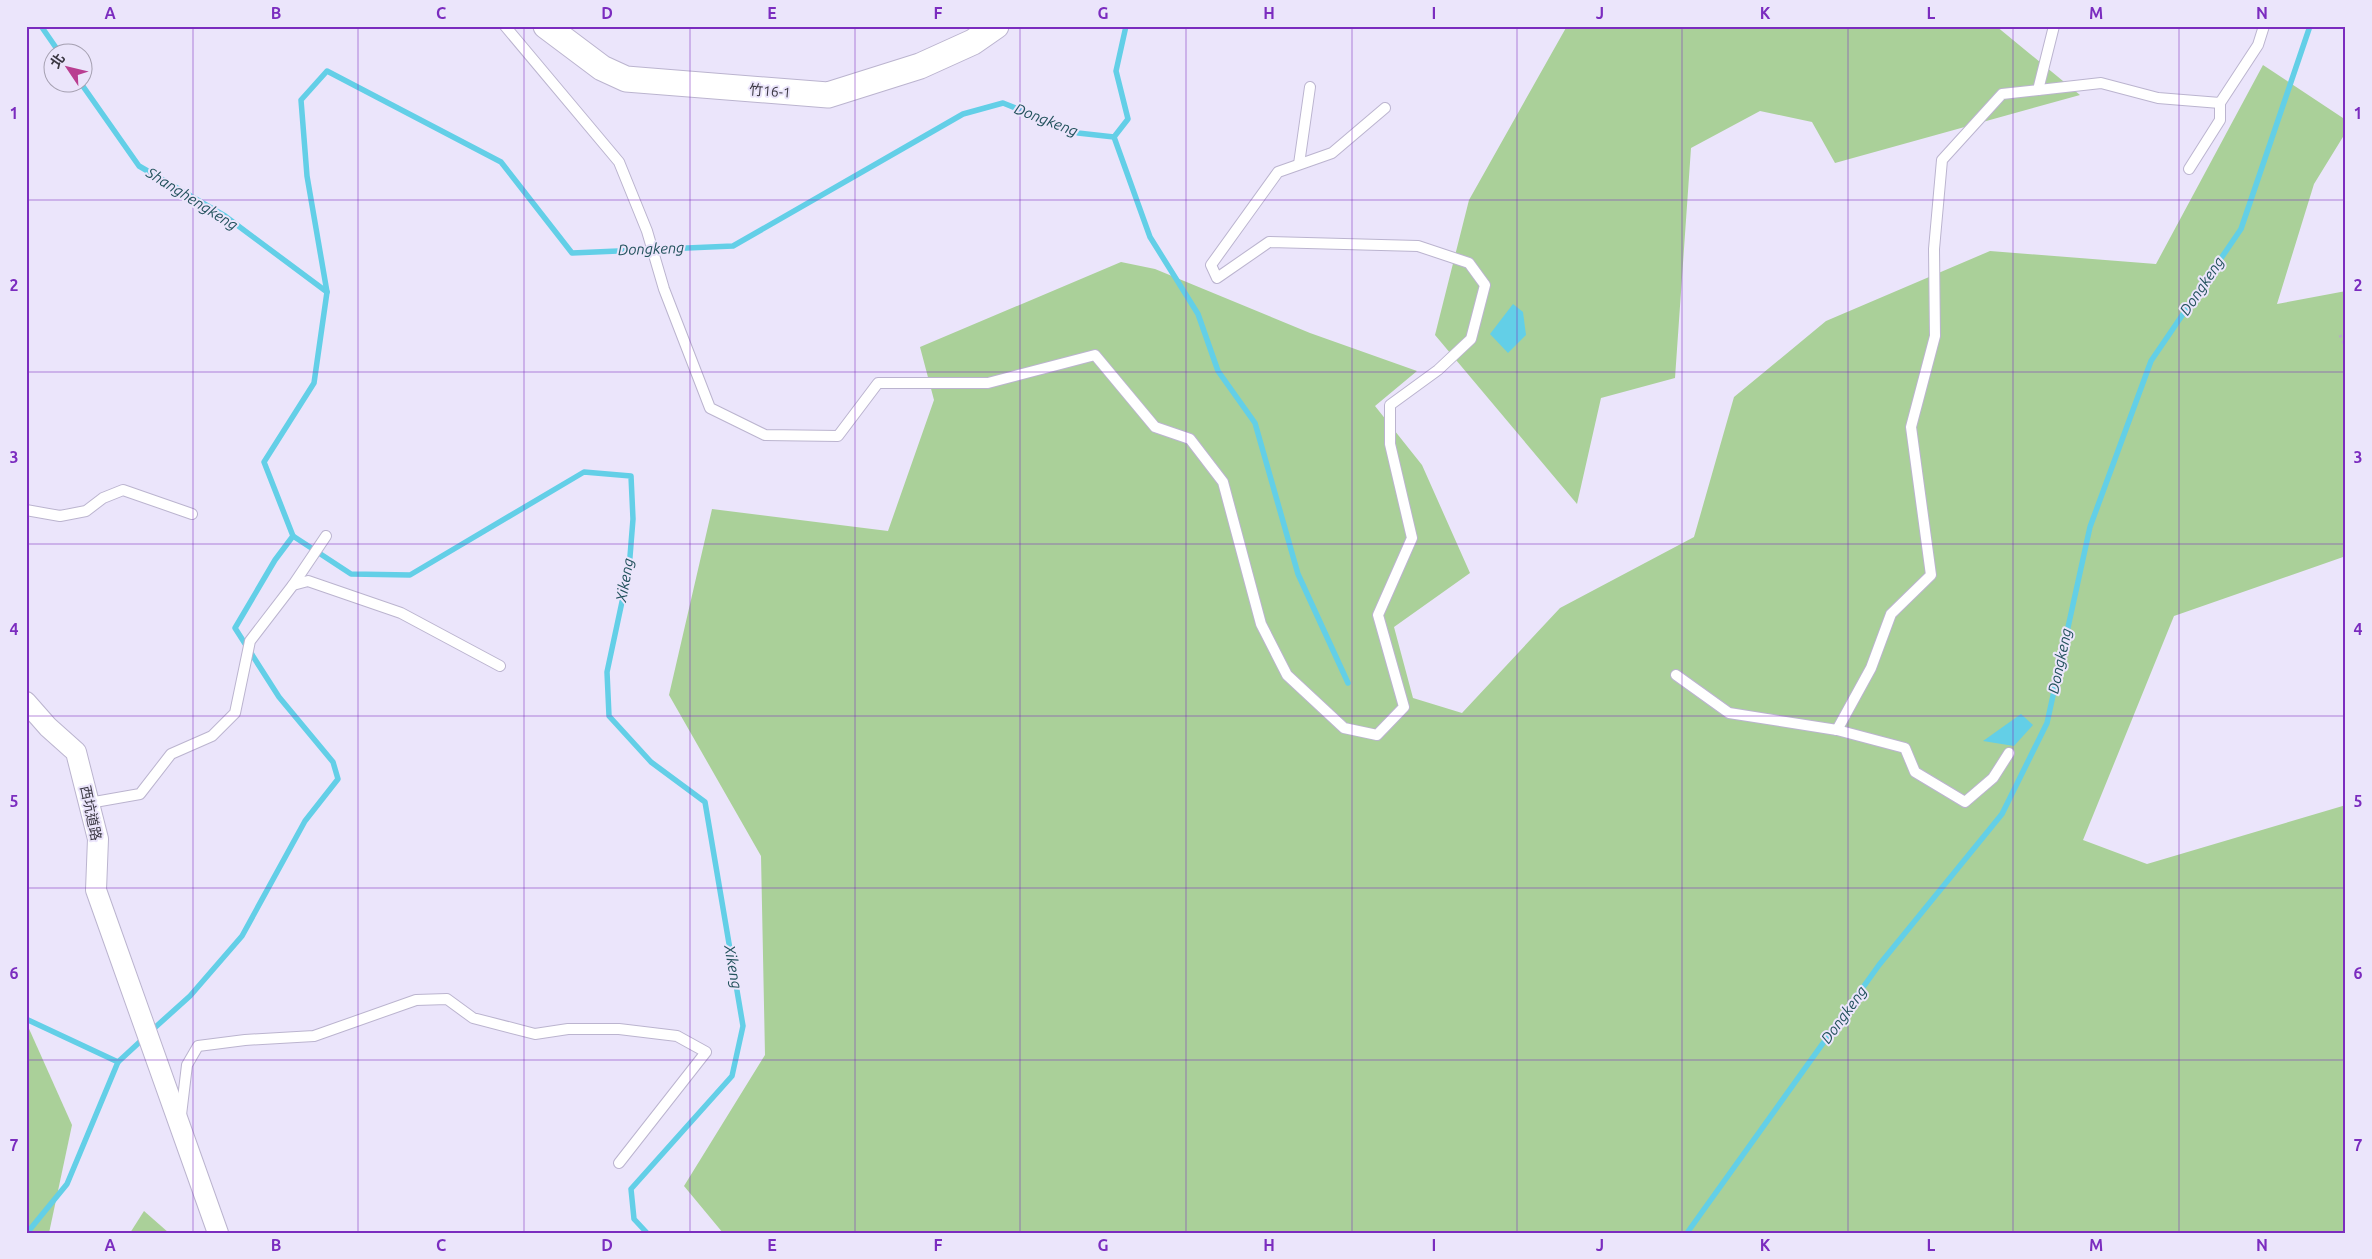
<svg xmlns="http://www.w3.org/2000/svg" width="2372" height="1259" viewBox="0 0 2372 1259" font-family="Ubuntu,'Noto Sans TC',sans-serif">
<rect width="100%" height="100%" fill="#ebe5fb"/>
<g fill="#aad099">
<polygon points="1567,26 1996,26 2080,95 1835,163 1812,122 1760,111 1691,148 1675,378 1601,398 1577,504 1435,335 1469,200"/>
<polygon points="2263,65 2346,120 2346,132 2314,184 2277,304 2346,291 2346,556 2174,616 2083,840 2147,864 2346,805 2346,1233 723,1233 684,1186 765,1055 761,856 669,695 712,509 888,531 934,400 920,347 1121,262 1155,269 1310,333 1417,371 1375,406 1422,465 1470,573 1394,627 1413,698 1462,713 1560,608 1694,537 1734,397 1826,321 1990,251 2156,264"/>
<polygon points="26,1022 72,1125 49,1233 26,1233"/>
<polygon points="144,1211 169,1233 130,1233"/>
</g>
<g fill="#63cfe7">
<polygon points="1513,304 1523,312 1526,335 1508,353 1490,334"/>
<polygon points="2021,714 2033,725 2014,746 1983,741"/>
</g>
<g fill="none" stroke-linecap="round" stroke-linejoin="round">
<g stroke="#63cfe7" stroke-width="5.5">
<polyline points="41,26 59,52"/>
<polyline points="80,82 139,166 225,216 327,292"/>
<polyline points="1114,137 1150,237 1198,314 1218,371 1255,423 1298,574 1348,683"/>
<polyline points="26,1019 118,1062"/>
<polyline points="150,1032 190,996 242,936 305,821 338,779 333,762 279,697 235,628 275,560 293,536"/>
<polyline points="27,1233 67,1184 118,1062 144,1038"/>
<polyline points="647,1233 634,1219 631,1189 732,1076 743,1026 705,802 651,762 609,716 607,672 629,569 633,519 631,476 584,472 410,575 351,574 293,536 264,462 314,383 327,292 307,176 301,100 327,71 501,162 572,253 733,246 963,114 1003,103 1078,133 1114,137 1128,119 1116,71 1126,26"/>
<polyline points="1687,1233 1879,965 2002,814 2047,723 2090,527 2151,361 2241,229 2310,26"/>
</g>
<defs>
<g id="service">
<polyline points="505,26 619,162 647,231 664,289 710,408 765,435 838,436 878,383 988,383 1095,355 1155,427 1190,439 1223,482 1261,624 1287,675 1344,728 1377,735 1404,707 1378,615 1412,538 1390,444 1390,405 1438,370 1471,339 1485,285 1469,263 1418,246 1269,242 1217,278 1211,265 1278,172 1332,153 1385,108"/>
<polyline points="2038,90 2054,26"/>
<polyline points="1299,164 1310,87"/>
<polyline points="2189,169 2220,120 2220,103"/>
<polyline points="26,510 60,516 86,511 103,498 123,490 192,514"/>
<polyline points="293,585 326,536"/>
<polyline points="1676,675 1729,713 1837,730 1905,748 1915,772 1965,802 1993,778 2009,753"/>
<polyline points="1837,730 1871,668 1891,614 1931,575 1911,427 1935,336 1934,249 1942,160 2002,94 2101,83 2158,98 2220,103 2258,45 2264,26"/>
<polyline points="89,803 140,794 171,754 212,736 235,713 250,641 293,585 308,581 401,613 500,666"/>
<polyline points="181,1115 187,1065 198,1046 245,1040 314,1036 416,1000 447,999 473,1018 535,1034 568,1029 619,1029 677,1036 706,1052 619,1163"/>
</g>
<polyline id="minor" points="26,702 48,727 76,752 98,839 96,890 218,1233"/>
<polyline id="tertiary" points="546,26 602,68 626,79 828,95 920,66 973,42 996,26"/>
</defs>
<use href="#service" stroke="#bbb4cf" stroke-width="12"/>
<use href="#minor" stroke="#bbb4cf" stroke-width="22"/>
<use href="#tertiary" stroke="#bbb4cf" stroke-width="27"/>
<polyline stroke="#b4afc2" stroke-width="3" stroke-dasharray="2.5 4" stroke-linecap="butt" points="2340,335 2346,348"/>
<use href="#service" stroke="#fff" stroke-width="10"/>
<use href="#minor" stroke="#fff" stroke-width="20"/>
<use href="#tertiary" stroke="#fff" stroke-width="25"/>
</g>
<path fill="none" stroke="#7b2cbf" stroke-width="1" stroke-opacity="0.55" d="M193,26V1233M358,26V1233M524,26V1233M690,26V1233M855,26V1233M1020,26V1233M1186,26V1233M1352,26V1233M1517,26V1233M1682,26V1233M1848,26V1233M2013,26V1233M2179,26V1233M26,200H2346M26,372H2346M26,544H2346M26,716H2346M26,888H2346M26,1060H2346"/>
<g text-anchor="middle" stroke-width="4" stroke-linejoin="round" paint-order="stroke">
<g font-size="14" fill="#3b3843" stroke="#ebe5fb">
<text transform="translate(770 91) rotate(5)" y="5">竹16-1</text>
<text transform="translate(91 813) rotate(78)" y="5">西坑道路</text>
</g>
<g font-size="15" font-style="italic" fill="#22515c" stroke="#ebe5fb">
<text transform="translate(1046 120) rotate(21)" y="5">Dongkeng</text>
<text transform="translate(192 199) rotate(32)" y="5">Shanghengkeng</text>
<text transform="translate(651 249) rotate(-2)" y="5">Dongkeng</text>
<text transform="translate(2202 286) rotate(-56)" y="5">Dongkeng</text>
<text transform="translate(625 580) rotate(-80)" y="5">Xikeng</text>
<text transform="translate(2060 661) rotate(-78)" y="5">Dongkeng</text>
<text transform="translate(733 967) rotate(80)" y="5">Xikeng</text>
<text transform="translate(1844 1015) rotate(-54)" y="5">Dongkeng</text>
</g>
</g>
<rect width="2372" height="1259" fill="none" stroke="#ebe5fb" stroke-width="55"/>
<g transform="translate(68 68) rotate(305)"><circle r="24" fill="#ebe5fb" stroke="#a5a0b1"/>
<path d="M0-4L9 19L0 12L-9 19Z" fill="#b93e91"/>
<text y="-8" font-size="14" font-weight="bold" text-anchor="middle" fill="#3b3843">北</text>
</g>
<rect x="28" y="28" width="2316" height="1204" fill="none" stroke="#7b2cbf" stroke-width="2"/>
<g font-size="16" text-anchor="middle" font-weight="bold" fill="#7b2cbf">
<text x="110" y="19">A</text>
<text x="276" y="19">B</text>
<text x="441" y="19">C</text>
<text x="607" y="19">D</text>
<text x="772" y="19">E</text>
<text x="938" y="19">F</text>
<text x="1103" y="19">G</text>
<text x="1269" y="19">H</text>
<text x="1434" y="19">I</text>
<text x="1600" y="19">J</text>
<text x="1765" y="19">K</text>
<text x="1931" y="19">L</text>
<text x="2096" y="19">M</text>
<text x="2262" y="19">N</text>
<text x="14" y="119">1</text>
<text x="2358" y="119">1</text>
<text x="14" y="291">2</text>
<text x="2358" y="291">2</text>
<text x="14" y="463">3</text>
<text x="2358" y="463">3</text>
<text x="14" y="635">4</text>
<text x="2358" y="635">4</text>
<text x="14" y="807">5</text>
<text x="2358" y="807">5</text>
<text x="14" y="979">6</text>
<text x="2358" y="979">6</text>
<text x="14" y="1151">7</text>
<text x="2358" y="1151">7</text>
<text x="110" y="1251">A</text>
<text x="276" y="1251">B</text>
<text x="441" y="1251">C</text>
<text x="607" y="1251">D</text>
<text x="772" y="1251">E</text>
<text x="938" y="1251">F</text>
<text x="1103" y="1251">G</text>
<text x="1269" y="1251">H</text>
<text x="1434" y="1251">I</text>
<text x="1600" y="1251">J</text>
<text x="1765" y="1251">K</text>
<text x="1931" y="1251">L</text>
<text x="2096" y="1251">M</text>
<text x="2262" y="1251">N</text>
</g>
</svg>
